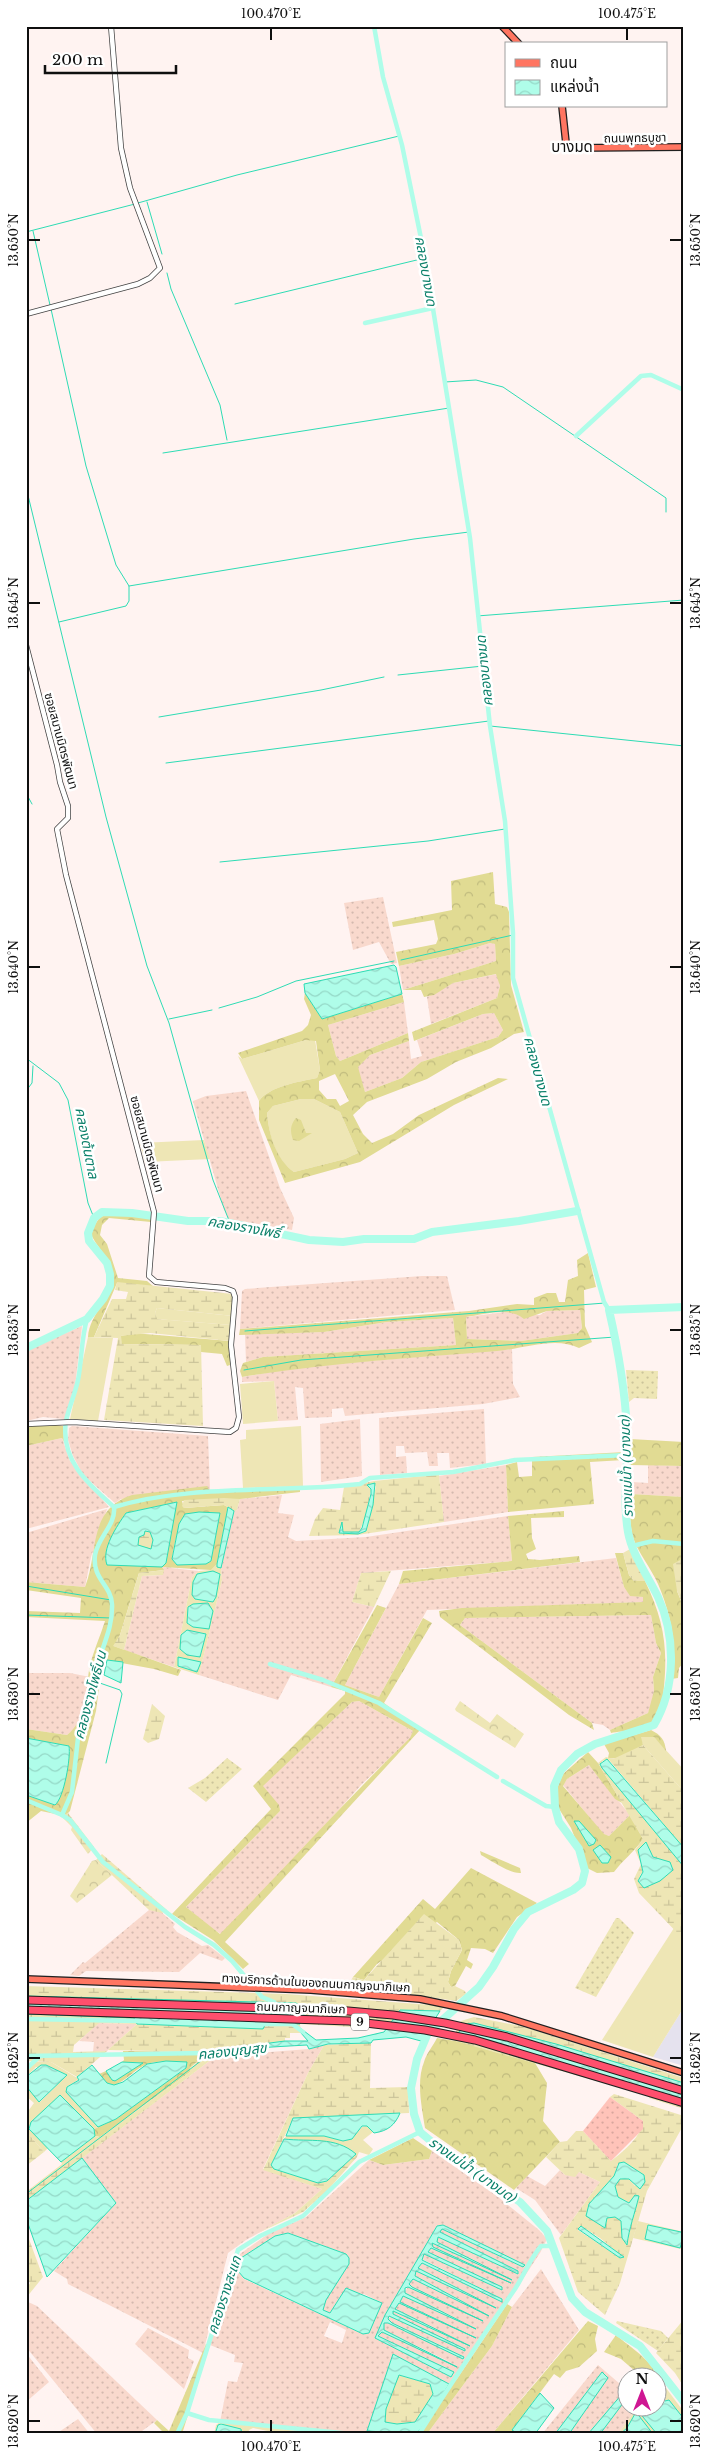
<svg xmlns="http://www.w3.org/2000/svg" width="710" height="2460" viewBox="0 0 710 2460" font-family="'Libre Baskerville','Noto Sans Thai',serif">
<defs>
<pattern id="farmland-dots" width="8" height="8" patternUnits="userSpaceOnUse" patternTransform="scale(1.25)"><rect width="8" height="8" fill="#f9d9cd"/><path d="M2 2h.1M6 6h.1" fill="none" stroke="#d4b9af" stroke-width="1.8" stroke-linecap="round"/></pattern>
<pattern id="forest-crowns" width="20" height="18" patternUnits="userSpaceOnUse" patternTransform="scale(1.25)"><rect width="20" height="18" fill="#e1db93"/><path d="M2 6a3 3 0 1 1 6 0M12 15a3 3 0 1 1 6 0" fill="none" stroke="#c0bb7e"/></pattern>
<pattern id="wetland-marsh" width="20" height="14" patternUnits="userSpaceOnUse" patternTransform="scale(1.25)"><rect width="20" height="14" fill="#eee6b5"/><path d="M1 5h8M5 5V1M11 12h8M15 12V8" fill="none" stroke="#cbc49a"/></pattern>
<pattern id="sand-dots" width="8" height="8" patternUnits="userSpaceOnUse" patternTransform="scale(1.25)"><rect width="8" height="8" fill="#ffc3b9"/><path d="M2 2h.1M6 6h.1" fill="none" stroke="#d9a69e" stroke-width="1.8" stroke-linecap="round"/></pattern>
<pattern id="park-crowns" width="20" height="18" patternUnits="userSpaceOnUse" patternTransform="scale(1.25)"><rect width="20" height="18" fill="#eee6b5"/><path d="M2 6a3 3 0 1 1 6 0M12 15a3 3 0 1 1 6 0" fill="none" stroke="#cbc49a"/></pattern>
<pattern id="garden-dots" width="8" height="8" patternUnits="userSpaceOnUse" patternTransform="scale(1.25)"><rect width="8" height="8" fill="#eee6b5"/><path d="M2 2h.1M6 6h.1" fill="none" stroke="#cbc49a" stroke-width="1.8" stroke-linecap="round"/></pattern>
<pattern id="water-waves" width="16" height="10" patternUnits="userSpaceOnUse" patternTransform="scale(1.25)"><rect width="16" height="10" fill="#affde9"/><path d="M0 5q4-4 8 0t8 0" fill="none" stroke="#95d8c7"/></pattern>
</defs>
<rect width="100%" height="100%" fill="#fff3f1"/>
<polygon fill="#e5e2ee" points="684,2007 684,2066 653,2057"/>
<g fill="url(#farmland-dots)" fill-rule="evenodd">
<polygon points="383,897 397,963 391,964 379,942 353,950 344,903"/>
<polygon points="490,943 495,944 496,961 403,990 399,966 454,954"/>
<polygon points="497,974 500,986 497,998 431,1024 427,997 453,983"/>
<polygon points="404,1002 408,1033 340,1061 336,1056 328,1025"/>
<polygon points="494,1013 503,1030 498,1037 421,1062 402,1078 365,1092 357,1067 370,1055 409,1041 411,1059 422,1056 417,1040 483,1014"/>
<polygon points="246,1091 280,1188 294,1218 292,1230 229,1219 224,1210 193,1101 206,1096"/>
<polygon points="422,1276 447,1276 455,1310 240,1329 242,1291 245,1289"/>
<polygon points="580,1310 582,1328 578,1333 521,1341 467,1339 466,1317 505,1312 540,1315 547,1311"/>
<polygon points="453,1318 456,1345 263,1357 246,1362 245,1334 324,1332 387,1322"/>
<polygon points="82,1326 75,1387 65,1419 43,1417 26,1421 26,1350"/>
<polygon points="512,1349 513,1384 520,1397 483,1404 345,1416 343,1408 332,1409 332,1417 305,1418 303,1388 295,1387 298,1420 278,1421 274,1381 242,1382 242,1377 307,1366"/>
<polygon points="484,1409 486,1464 450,1468 449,1453 437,1453 438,1466 429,1466 427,1452 405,1453 404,1446 396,1446 396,1457 406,1456 407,1473 380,1475 379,1418"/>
<polygon points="360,1419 362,1476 321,1482 320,1424"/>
<polygon points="72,1426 208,1436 210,1491 121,1499 115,1503 83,1475 73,1456 68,1440 69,1428"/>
<polygon points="62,1438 70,1461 109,1507 26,1529 26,1446"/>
<polygon points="506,1465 508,1512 444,1522 439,1476"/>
<polygon points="648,1465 684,1466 684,1497 631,1494 632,1482 648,1483"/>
<polygon points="282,1495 278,1513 294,1515 288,1537 296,1541 366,1537 508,1516 512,1561 361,1573 352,1602 374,1607 331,1687 291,1675 278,1700 199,1675 222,1580 221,1568 234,1511 237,1510 240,1499"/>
<polygon points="107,1509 91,1557 85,1587 26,1582 26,1533"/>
<polygon points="616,1558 624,1587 630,1595 643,1597 643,1602 427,1610 379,1697 345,1685 399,1584"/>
<polygon points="162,1567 199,1571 192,1577 174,1667 124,1650 142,1576 163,1575"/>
<polygon points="651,1615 656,1643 661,1653 653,1677 654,1691 652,1702 648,1713 610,1730 603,1725 592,1723 460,1625 465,1618"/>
<polygon points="26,1673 70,1673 90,1677 80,1718 75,1729 67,1735 26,1729"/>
<polygon points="359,1701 413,1731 411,1738 362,1784 301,1852 221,1934 211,1928 186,1907 280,1811 262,1786 352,1702"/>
<polygon points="589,1765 630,1815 609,1836 603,1834 563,1785 567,1779"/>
<polygon points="149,1910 160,1911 175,1924 173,1927 177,1932 202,1946 208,1945 225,1958 222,1961 200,1953 179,1972 86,1971 79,1976 70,1975 83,1962 85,1963"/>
<polygon points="98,2023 137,2024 107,2051 93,2052 94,2042 79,2041"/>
<polygon points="324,2045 308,2073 263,2169 322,2189 295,2213 246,2240 228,2253 203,2353 68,2284 67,2279 54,2271 116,2203 82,2158 216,2056 309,2049"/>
<path d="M432,2151L498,2197L539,2230L547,2239L540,2253L457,2379L449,2384L393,2355L367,2434H324L220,2422L228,2381L237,2382L243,2363L234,2362L235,2355L210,2345L240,2254L268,2234L306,2217L369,2160L383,2165L429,2159ZM443,2225L522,2267L442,2229L440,2232L518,2271V2274L438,2237L436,2242L492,2270L432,2243V2247L468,2264L431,2248L428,2252L501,2287L502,2290L424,2254L422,2259L502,2299L501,2301L421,2263L417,2269L469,2294L416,2270L415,2276L489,2316L413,2279L408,2284L412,2287L444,2303L408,2287L404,2293L460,2321L403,2296L400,2302L442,2322L399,2303L394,2309L470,2346L393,2311V2314L465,2351L392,2316L388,2319L391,2323L463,2358L387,2323H384V2330L458,2366L382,2332L378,2336L453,2372L451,2377L375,2338L385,2315L437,2226ZM287,2233L346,2254L349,2258V2264L325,2300L323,2310L330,2313L340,2297L364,2294L382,2303L369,2333L363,2334L244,2279L238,2271L241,2258L275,2236ZM330,2322L346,2330L342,2343L324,2336Z"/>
<polygon points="560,2170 565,2175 579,2172 600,2182 561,2235 535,2200 516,2188 527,2176 545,2186"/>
<polygon points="541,2269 579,2330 492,2434 427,2434 492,2346 512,2307"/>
<polygon points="28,2302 37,2306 157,2420 138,2434 97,2434 26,2347"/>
<polygon points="148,2328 189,2350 188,2358 194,2361 184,2389 135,2344"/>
<polygon points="26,2353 49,2382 26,2402"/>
<polygon points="598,2365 627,2390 627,2394 622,2394 588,2434 569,2434 608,2378 599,2376 555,2434 542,2434"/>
<polygon points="627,2398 628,2408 637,2408 618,2434 600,2434"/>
<polygon points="78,2419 90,2434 56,2434"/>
</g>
<g fill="#eee6b5">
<path d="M306,1040H315L320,1070L317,1078C298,1082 270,1086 259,1101L238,1056L242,1059Z"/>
<path d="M301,1099H314L340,1112L358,1153L345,1159L294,1172C275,1159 269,1135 267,1113L273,1106Z"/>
<polygon points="204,1140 210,1159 145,1162 140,1143"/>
<polygon points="157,1308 233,1316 231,1325 156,1319 155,1313"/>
<polygon points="88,1337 113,1338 98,1421 70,1419"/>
<polygon points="274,1381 278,1421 243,1424 240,1384"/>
<polygon points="301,1426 303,1486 243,1488 240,1440 246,1439 246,1430"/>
<polygon points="217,1564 217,1567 221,1568 222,1580 199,1675 174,1667 192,1577 199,1571 211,1570"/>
<polygon points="640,1737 654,1737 684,1770 684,1792 643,1745"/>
<polygon points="674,1928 684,1940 684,2007 653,2057 602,2040"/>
<polygon points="32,2062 51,2062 79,2079 67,2087 66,2092 98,2127 94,2129 60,2095 29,2129 48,2148 44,2152 26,2131 26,2114 34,2103 26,2096 26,2086 40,2102 67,2075 36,2067 26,2077 26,2067"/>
<polygon points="367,2126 373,2132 363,2140 373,2149 369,2155 359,2152 357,2157 356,2154 284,2139 286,2136 324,2136 343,2141 352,2139 362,2127"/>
<polygon points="638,2221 684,2232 684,2245 681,2249 633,2238"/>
<polygon points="658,2384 663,2384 684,2412 684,2419 669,2400 665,2401 658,2391"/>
<polygon points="637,2408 641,2408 638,2411 657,2434 653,2434 636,2412 627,2428 618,2434"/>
<polygon points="220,2422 324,2434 276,2431 275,2434 269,2434 268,2431 253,2428 249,2430 248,2434 242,2434 241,2429 218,2426 214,2434 216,2425"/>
</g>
<g fill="url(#forest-crowns)" fill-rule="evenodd">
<path d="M493,872L495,904L507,907L509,912L511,985L524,1032L514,1034L491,1048L456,1062L427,1079L367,1102L353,1115L363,1134L372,1143L393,1134L419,1115L498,1078L508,1079L454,1105L360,1162L285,1183L259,1120V1101C270,1086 298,1082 317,1078L320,1070L316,1041L306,1040L242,1059L238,1053L302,1031L308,1025L311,1015L304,999L305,993L322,1019L402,994L404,1002L328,1025L336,1056L340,1061L408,1033L409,1041L370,1055L358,1067L365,1092L402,1078L421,1062L498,1037L503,1030L494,1013L483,1014L414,1041L412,1032L497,998L500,986L496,974L453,983L434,995L424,997L421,990H403L496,961L495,944L490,943L454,954L399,966L396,952L436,944L438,939L434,920L393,927L392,922L452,910L451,881ZM335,1074L349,1101L340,1106L336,1099H327L319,1090V1081ZM301,1099H314L340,1112L358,1153L345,1159L294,1172C276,1159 269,1135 267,1113L273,1106Z"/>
<path d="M296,1118L301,1120L306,1133H312L299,1141L293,1140C290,1131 290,1125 296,1118Z"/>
<path d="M110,1214L151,1218V1222L109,1218L102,1225L100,1235L107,1244L118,1278L147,1281L154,1287L117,1283L94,1337H88C90,1311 116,1296 112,1273C109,1256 96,1247 90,1232L100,1217Z"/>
<path d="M588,1253L596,1287L584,1290L585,1326L592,1342L579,1348C555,1336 523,1349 497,1351C412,1358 326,1363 242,1377L240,1371L243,1363L263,1357L456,1345L453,1318L387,1322L324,1332L239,1335L240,1329L469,1311L517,1304L534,1305V1298L547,1293H556L559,1302H565L568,1280L578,1276L577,1260ZM580,1310L582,1328L578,1333L521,1341L467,1339L466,1317C483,1315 510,1306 524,1319L547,1311Z"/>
<polygon points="133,1333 230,1341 230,1365 227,1366 222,1354 201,1352 201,1345 121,1344 121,1336"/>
<polygon points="50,1424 63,1426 64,1442 62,1438 26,1446 26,1426"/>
<polygon points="630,1439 684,1442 684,1466 630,1465"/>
<polygon points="625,1452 624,1460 590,1462 594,1504 508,1512 506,1465 517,1462 519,1477 532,1476 532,1457"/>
<path d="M207,1486L210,1491L300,1486V1492L240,1499L182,1501L184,1508L224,1505L228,1507L217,1564L211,1570L162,1567L164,1570L139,1573L120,1635L114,1646L181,1670L178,1676L154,1669L100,1659L96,1678L100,1680L96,1711L70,1811L65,1816L41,1811L26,1823V1795L55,1805L70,1750L69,1746L26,1738V1729L67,1735C86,1721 86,1691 89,1670C92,1654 100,1637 105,1621L26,1617V1611L80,1613L81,1598L26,1590V1582L85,1587C99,1552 87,1510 132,1495ZM177,1502L105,1560L126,1513ZM220,1513L211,1561L206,1564L177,1565L172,1559C174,1543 178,1528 185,1514Z"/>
<path d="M631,1494L684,1497V1558L681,1559L677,1591L684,1608V1662L679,1668L678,1678L671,1679C679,1650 670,1611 658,1584C652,1570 638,1552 634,1540C629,1525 630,1509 631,1494Z"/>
<polygon points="564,1511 564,1517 531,1518 532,1538 536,1549 526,1554 528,1559 540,1560 579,1556 580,1562 399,1584 403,1571 512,1561 508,1516"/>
<path d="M615,1553H623L629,1575L634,1581H645C663,1618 668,1646 664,1686C663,1697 662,1711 655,1719C647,1729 623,1731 611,1733L610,1730L648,1713L654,1691L653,1677L661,1653L656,1643L651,1615L465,1618L460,1625L592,1723L594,1730L569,1715L440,1617L439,1611L462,1608L643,1602V1597L630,1596L624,1587Z"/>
<path d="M377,1605L386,1608L345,1685L379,1697L423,1618L432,1623L384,1703L420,1730L225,1942L249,1964L243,1969L213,1940L172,1914L271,1809L253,1786L345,1694V1691L331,1687ZM359,1701L413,1731L410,1738C345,1801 284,1869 220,1934L186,1907L280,1811L279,1805L263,1786L352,1702Z"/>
<path d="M651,1730C661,1735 665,1740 666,1751L654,1737H641L643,1745C633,1751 619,1761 608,1758L609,1753L604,1744Z"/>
<path d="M588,1752L598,1763L622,1803L615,1799L589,1765L567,1779L563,1786L604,1834L609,1836L630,1815L643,1839C634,1852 623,1860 614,1872L597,1873L587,1868L571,1828L556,1804L555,1793L563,1774Z"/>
<path d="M480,1851L520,1868L521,1873C510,1874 492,1861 481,1855Z"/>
<polygon points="471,1868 537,1903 517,1917 493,1953 485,1949 471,1948 467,1960 473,1964 471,1969 466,1966 455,1986 451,1987 448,1982 451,1971 462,1950 459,1940 437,1922 377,1964 364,1980 353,1977 423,1899 435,1909"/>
<path d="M437,2038L461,2042L535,2063L547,2083L543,2121L560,2142L514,2190L425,2128C422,2108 416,2082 424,2062C426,2054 433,2046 437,2038Z"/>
<path d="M123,2051L201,2052L202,2057L190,2068V2072L100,2137L95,2136L94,2129L116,2119L186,2068V2062C174,2062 159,2060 147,2064C135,2069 126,2081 114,2085L107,2083L99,2074L106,2071L111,2077L142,2063L122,2062L124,2060Z"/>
<polygon points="413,2138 432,2151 429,2159 383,2165 369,2160"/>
<path d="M507,2304L512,2307L492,2346L427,2434H416C429,2418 441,2389 457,2379Z"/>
<polygon points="588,2321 598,2326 595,2339 597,2351 579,2367 566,2371 560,2378 554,2374 512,2430 518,2434 492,2434"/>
<path d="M616,2335C630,2347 652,2360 658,2378L642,2377L621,2359L604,2352Z"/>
<polygon points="206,2344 210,2345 182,2434 165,2434 154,2423 157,2420 169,2431"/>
</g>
<g fill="url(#wetland-marsh)" fill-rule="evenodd">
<polygon points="117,1282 233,1294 233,1316 157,1308 155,1313 157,1319 231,1325 230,1341 150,1333 121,1336 122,1344 201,1345 203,1426 104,1420 118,1338 94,1337 112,1299 126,1299 128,1292 115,1290"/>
<path d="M433,1475H439L444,1522L357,1535L309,1536L315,1519L323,1508L340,1510L344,1487L374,1481ZM376,1486L366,1531L358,1534L339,1533L342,1524L343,1532H359L366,1516L371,1489Z"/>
<polygon points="224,1498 240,1499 237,1510 234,1511 224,1505 184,1508 182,1506 184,1500"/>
<polygon points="145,1531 150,1532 153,1540 152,1549 138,1545 138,1537"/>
<polygon points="630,1549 645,1576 645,1581 634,1581 629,1575 623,1553"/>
<polygon points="684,1558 684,1608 677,1591 673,1564"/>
<polygon points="164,1570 163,1575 142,1576 124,1650 113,1646 120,1635 139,1573"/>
<polygon points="391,1571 374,1607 352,1602 361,1573"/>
<polygon points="152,1704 165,1716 159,1739 148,1743 143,1739"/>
<path d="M643,1745L684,1792V1848L609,1760L602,1761V1768L684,1867V1940L639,1893L634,1879L641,1864L635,1850L643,1839L598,1763L606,1757L613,1759ZM638,1850L656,1858L660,1881L649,1885L640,1875L643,1872Z"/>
<polygon points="68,1813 94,1847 88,1854 71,1830 72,1827 61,1816"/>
<polygon points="102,1854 167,1910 162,1913 149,1910 96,1860"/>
<polygon points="424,1914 459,1940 462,1950 451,1971 448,1982 451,1987 455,1986 465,1991 466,1994 456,2001 348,1985 353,1977 364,1980"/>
<polygon points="26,1986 286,1994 445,2006 440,2011 400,2010 387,2029 300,2024 301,2033 290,2033 290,2038 285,2038 285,2041 201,2052 108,2050 137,2024 99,2023 74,2045 73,2052 107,2051 77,2077 51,2062 26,2061"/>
<polygon points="474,2017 521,2026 684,2078 684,2109 649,2098 650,2096 452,2040 461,2021"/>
<polygon points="371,2043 370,2088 408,2087 409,2113 293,2118 271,2165 327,2181 356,2154 357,2157 327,2191 303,2212 258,2233 295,2213 322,2189 263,2170 308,2073 324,2045"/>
<polygon points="216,2053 216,2056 26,2201 26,2192 62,2164 61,2162 95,2136 100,2137 190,2072 190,2069 202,2057"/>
<path d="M614,2094L684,2116V2124L647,2191L620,2283L605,2315L578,2292L559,2238L600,2182L579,2172L575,2177L565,2175L546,2157L560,2142L567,2141L576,2131H583L611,2161C623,2152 642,2136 643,2121L610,2097ZM618,2164L644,2175L635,2186L629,2179H620L615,2186L618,2197L629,2203L633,2200C633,2217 629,2228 627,2244L622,2238L621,2221L615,2217L607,2218L589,2204L614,2176ZM581,2226L600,2238L623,2257L620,2258L578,2230Z"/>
<polygon points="26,2131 44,2152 26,2166"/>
<polygon points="26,2231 43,2277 26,2298 26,2290 30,2283 26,2278"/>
<polygon points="684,2319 684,2387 675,2373 656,2353"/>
<polygon points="398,2375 430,2384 433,2394 415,2422 397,2424 384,2422 386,2409"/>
</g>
<polygon fill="url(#sand-dots)" points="610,2097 643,2121 643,2129 611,2161 583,2131"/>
<g fill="url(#park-crowns)">
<polygon points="460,1701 490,1723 497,1714 524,1734 515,1748 456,1711 455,1709"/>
<polygon points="96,1860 112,1875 77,1903 70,1896 92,1861"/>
</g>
<g fill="url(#garden-dots)">
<polygon points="626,1370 658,1371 657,1399 634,1398 629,1402"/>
<polygon points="227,1758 242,1769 206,1802 188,1788 205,1778"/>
<polygon points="616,1918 619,1918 634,1933 596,1997 575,1988"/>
<polygon points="617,2321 661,2331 668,2338 658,2351 616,2323"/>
</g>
<g fill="url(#water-waves)" stroke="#2edcb4" fill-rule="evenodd">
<polygon points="394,965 396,967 402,994 322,1019 305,993 304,984"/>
<polygon points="375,1483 373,1505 366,1531 358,1534 339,1533 342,1522 343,1532 359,1532 362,1528 371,1494 371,1489 367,1485"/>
<path d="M177,1502L166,1563L162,1567L107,1565C101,1549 117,1526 126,1513ZM145,1531L150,1532L153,1540L151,1549L138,1545L139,1537L144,1535Z"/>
<polygon points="228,1507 234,1511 221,1568 217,1567 217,1564"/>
<polygon points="199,1512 220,1513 211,1561 206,1564 177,1565 172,1559 179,1524 185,1514"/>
<polygon points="213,1571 220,1574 216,1597 213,1602 195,1599 192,1595 193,1582 197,1574"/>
<polygon points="208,1603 213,1611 209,1629 193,1627 187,1623 188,1607 193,1604"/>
<polygon points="187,1630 206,1634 200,1657 187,1655 180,1649 181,1635"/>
<polygon points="178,1657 201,1662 197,1672 178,1666"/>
<polygon points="107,1660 123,1662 121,1683 104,1675"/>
<path d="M26,1738L69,1746C71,1757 64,1798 55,1805L26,1795Z"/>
<polygon points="607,1759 684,1848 684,1867 602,1768 600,1764"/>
<polygon points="574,1821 579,1821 596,1840 594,1844 589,1846"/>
<polygon points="646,1842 653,1857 670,1862 673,1870 660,1881 644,1888 638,1881 643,1872 638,1850"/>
<polygon points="600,1845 611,1857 608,1863 602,1863 593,1850"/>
<polygon points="26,1996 296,2003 302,2007 304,2015 300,2024 266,2023 263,2029 137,2024 134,2018 26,2014"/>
<path d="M400,2010L440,2011L421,2041L406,2037L373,2040L371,2043L328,2044L309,2049L307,2045C273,2047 236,2048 202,2057L201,2052L285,2041H308L301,2033L300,2028L316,2040L358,2038L384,2032Z"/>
<polygon points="474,2023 556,2044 684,2083 684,2106 458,2033 466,2024"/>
<polygon points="166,2061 187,2062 186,2068 116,2119 98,2127 66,2092 67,2087 79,2080 77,2077 92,2065 107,2083 114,2085 123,2082 147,2064"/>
<polygon points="122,2062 143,2063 115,2081 112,2080 106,2071"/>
<polygon points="41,2065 46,2065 67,2075 39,2102 26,2086 26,2077"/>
<polygon points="60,2095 94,2129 95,2136 61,2162 29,2129 31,2122"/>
<path d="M400,2113C395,2125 388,2131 374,2133L367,2126H362L352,2139L343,2141L324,2136H286L293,2118Z"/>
<path d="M284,2139C310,2142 335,2136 356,2154L327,2181L318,2183L274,2169L271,2165Z"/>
<polygon points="82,2158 116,2203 47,2277 26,2218 26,2201"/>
<path d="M624,2162L644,2175L645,2182L640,2189L629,2179H620L615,2186L618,2197L629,2203L635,2195L639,2196C635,2213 629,2228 627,2245L622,2238L621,2221L615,2217L607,2218L605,2228L586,2216L589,2204L614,2176L619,2163Z"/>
<polygon points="443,2225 525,2265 523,2267 442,2229 440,2232 518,2271 518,2274 438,2237 437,2242 512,2280 432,2243 433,2247 511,2283 431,2248 428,2252 502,2287 502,2290 424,2254 422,2260 502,2299 502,2302 422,2263 418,2268 496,2308 416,2271 415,2276 489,2316 413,2279 409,2284 412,2287 483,2321 408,2287 405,2288 405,2293 476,2329 403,2296 400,2302 476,2338 399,2303 395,2309 470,2346 393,2311 393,2314 465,2349 465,2351 389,2316 388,2319 392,2323 464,2357 463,2359 388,2323 384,2323 384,2330 457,2367 382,2332 378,2336 454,2372 451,2377 375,2338 385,2315 437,2226"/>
<polygon points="648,2225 681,2232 683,2238 680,2248 645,2239"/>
<polygon points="581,2226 624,2257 620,2258 578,2229"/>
<polygon points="288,2233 346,2254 349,2258 349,2264 326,2300 323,2310 330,2313 346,2288 382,2303 369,2333 363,2334 244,2278 238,2271 241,2258 275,2236"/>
<path d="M393,2354L449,2384L427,2421L416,2434L367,2431ZM399,2375L430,2384L433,2394L415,2422L397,2424L385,2422L386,2409Z"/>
<polygon points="602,2372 608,2378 569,2434 555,2434"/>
<polygon points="658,2391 665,2401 669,2400 684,2419 684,2434 657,2434 638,2411 641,2408 658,2408"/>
<polygon points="540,2393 554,2408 535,2434 518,2434 512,2430"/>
<polygon points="622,2394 627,2394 627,2398 600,2434 588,2434"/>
<polygon points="636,2412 653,2434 620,2434 627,2428"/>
<polygon points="221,2424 241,2429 242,2434 215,2434 218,2425"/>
</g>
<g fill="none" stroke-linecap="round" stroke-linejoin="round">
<g stroke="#2edcb4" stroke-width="1">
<polyline points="147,202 162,254"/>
<polyline points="138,203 237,175 399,136"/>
<polyline points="33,231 50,305"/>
<polyline points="26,232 135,204"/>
<polyline points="167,273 171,289 220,405 227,440"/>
<polyline points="235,304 425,258"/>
<polyline points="51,309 86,466 116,565 129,586 129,601 126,606 59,622"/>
<polyline points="445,382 476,380 503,387 666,498 666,512"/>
<polyline points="163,453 449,408"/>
<polyline points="26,487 106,817 147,966 169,1023 213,1180 230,1223"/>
<polyline points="129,586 414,539 469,532"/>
<polyline points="477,616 684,600"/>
<polyline points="398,675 483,666"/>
<polyline points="159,717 321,690 384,677"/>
<polyline points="490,726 684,746"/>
<polyline points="166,763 489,721"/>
<polyline points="26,793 32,804"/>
<polyline points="220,862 428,841 505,829"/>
<polyline points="401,960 513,935"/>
<polyline points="219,1008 257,997 296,981 394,961"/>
<polyline points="169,1019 212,1010"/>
<polyline points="26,1058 59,1083 68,1100 88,1203 94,1218"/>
<polyline points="26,1091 32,1083 33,1066"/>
<polyline points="245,1331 605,1303"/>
<polyline points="244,1370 301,1360 615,1337"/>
<polyline points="26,1586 111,1600"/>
<polyline points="26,1615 111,1618"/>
<polyline points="94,1681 120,1690 122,1694 106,1763"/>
<polyline points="26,2194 210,2054"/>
</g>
<g stroke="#affde9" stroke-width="4.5">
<polyline points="374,26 383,77 402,145 424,253 470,538 490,726 505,821 513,933 513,978 604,1302 609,1310"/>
<polyline points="365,323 433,308"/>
<polyline points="576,436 641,376 651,375 684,390"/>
<path d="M87,1319C81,1339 82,1360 78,1380C75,1394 69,1407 66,1421C60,1460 88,1484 114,1507C116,1525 98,1537 95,1555C92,1579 111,1585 112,1604C113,1627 103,1645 97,1666C91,1687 88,1709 83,1729L78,1738L72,1792L62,1815L70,1820L103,1862L185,1927L214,1945L232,1961L262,1997L274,2002L278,2008"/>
<path d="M114,1507C191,1484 280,1493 360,1484L370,1478L453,1472L515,1460L627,1455"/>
<polyline points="632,1546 653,1541 684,1544"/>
<polyline points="270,1664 323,1680 379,1703 497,1777"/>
<polyline points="503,1781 546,1806 555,1807"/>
<polyline points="26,1800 62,1815"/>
<polyline points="26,2019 140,2021"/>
<polyline points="287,2020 303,2032"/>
<polyline points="260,2024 291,2024"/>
<polyline points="426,2028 437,2025"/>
<polyline points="26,2056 205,2053"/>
<polyline points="26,2069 39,2057"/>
<polyline points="187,2413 209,2420 352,2434"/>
<polyline points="177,2434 187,2413 238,2250 260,2236 303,2216 359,2162 420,2132"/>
<path d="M419,2434C450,2385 482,2337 515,2289C524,2275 530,2259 541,2246H552"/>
</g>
<g stroke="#affde9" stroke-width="8">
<path d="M684,1307L609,1310C618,1349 625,1390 627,1430C629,1464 622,1498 628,1532C632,1555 648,1576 658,1597C676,1636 676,1688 654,1725L595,1744L577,1754L561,1770L554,1786L555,1807L559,1822L579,1849L585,1871L582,1883L573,1890L528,1912L514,1929L493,1967L479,1987L428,2033L417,2059L411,2088L414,2114L420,2132L438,2147L520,2202L547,2231L572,2298L585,2312L640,2346L684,2402"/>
<polyline points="26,1348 87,1319 103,1299 110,1286 110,1274 107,1263 89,1241 88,1233 94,1218 102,1212 132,1213 188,1221 220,1221 309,1240 343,1242 364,1239 414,1239 432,1232 519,1221 577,1211"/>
</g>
<defs>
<g id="minor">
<polyline points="26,314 138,284 150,278 160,268 130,188 121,148 111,26"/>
<polyline points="26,645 57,765 60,782 68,806 68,818 57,829 66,875 154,1212 149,1276 156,1282 225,1288 233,1291 235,1297 231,1345 239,1417 236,1428 230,1432 73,1422 26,1424"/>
</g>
<g id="major">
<polyline points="502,26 519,44"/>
<polyline points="562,106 566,143 571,148 684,147"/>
<polyline points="26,1979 311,1990 420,1999 502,2016 684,2073"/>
</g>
<g id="highway">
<polyline points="26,2000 337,2010 393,2015 445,2023 507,2037 684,2091"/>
<polyline points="26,2010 349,2021 425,2030 475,2040 684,2103"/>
</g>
</defs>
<use href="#minor" stroke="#424242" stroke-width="6"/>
<use href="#major" stroke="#202020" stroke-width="8"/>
<use href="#highway" stroke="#202020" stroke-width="9"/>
<use href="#minor" stroke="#fff" stroke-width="4.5"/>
<use href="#major" stroke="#ff7561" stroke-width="5.5"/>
<use href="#highway" stroke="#ff4f6d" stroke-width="7"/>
</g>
<path fill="none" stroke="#0f0f0f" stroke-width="2" d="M271,28V40M627,28V40M28,240H40M670,240H682M28,603H40M670,603H682M28,967H40M670,967H682M28,1330H40M670,1330H682M28,1694H40M670,1694H682M28,2058H40M670,2058H682M271,2420V2432M627,2420V2432M28,2421H40M670,2421H682"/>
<g text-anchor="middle" stroke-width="5" stroke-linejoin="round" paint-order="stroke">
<rect fill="#fff" stroke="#575757" stroke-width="1" x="351" y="2013.5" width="18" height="17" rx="4"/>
<g font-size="11" font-weight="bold" fill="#0f0f0f">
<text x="360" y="2026">9</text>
</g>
<g font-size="12" fill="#0f0f0f" stroke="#fff">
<text transform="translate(635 138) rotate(-1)" y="4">ถนนพุทธบูชา</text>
<text transform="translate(61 741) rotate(75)" y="4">ซอยสมานมิตรพัฒนา</text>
<text transform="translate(147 1144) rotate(75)" y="4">ซอยสมานมิตรพัฒนา</text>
<text transform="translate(316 1983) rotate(3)" y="4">ทางบริการด้านในของถนนกาญจนาภิเษก</text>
<text transform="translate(301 2008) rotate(2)" y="4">ถนนกาญจนาภิเษก</text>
</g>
<g font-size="14" font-style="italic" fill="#0b806a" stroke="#fff">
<text transform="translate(426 271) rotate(80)" y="5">คลองบางมด</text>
<text transform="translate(484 671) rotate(-96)" y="5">คลองบางมด</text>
<text transform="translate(538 1071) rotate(75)" y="5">คลองบางมด</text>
<text transform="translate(87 1143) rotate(79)" y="5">คลองต้นตาล</text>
<text transform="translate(244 1227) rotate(10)" y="5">คลองรางโพธิ์</text>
<text transform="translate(626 1466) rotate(-92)" y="5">รางแม่น้ำ (บางมด)</text>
<text transform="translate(90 1695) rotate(-75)" y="5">คลองรางโพธิ์บน</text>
<text transform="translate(232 2051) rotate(-6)" y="5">คลองบุญสุข</text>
<text transform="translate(473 2170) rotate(35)" y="5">รางแม่น้ำ (บางมด)</text>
<text transform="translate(224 2295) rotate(-72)" y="5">คลองรางสะแก</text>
</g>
<g font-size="15" fill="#0f0f0f" stroke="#fff">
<text x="572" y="152">บางมด</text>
</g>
</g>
<rect width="710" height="2460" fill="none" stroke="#ffffff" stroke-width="55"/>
<rect x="505" y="42" width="162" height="65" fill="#ffffff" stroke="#9f9f9f"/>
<rect x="515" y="59" width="25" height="8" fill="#ff7561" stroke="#9f9f9f"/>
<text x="550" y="68" font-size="15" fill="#0f0f0f">ถนน</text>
<rect x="515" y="80" width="25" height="15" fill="url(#water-waves)" stroke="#9f9f9f"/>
<text x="550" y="92" font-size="15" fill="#0f0f0f">แหล่งน้ำ</text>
<g transform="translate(642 2392)"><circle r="24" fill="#ffffff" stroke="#9f9f9f"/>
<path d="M0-4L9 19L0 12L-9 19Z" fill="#cf1793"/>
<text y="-8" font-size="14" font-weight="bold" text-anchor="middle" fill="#0f0f0f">N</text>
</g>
<path d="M45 65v8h131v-8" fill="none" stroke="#0f0f0f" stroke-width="2.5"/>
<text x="52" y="65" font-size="15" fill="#0f0f0f" stroke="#ffffff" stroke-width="4" paint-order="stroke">200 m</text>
<rect x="28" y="28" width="654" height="2404" fill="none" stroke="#0f0f0f" stroke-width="2"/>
<g font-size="12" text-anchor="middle" fill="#0f0f0f">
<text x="271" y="18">100.470°E</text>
<text x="627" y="18">100.475°E</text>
<text transform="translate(14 240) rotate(-90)" y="4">13.650°N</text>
<text transform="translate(696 240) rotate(-90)" y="4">13.650°N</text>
<text transform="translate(14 603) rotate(-90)" y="4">13.645°N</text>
<text transform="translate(696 603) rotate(-90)" y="4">13.645°N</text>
<text transform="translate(14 967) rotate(-90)" y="4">13.640°N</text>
<text transform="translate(696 967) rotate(-90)" y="4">13.640°N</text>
<text transform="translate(14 1330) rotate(-90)" y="4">13.635°N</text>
<text transform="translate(696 1330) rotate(-90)" y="4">13.635°N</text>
<text transform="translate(14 1694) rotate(-90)" y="4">13.630°N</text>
<text transform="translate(696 1694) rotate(-90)" y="4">13.630°N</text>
<text transform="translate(14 2058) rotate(-90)" y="4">13.625°N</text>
<text transform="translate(696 2058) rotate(-90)" y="4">13.625°N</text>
<text transform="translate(14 2421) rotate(-90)" y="4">13.620°N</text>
<text transform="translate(696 2421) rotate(-90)" y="4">13.620°N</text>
<text x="271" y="2451">100.470°E</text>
<text x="627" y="2451">100.475°E</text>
</g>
</svg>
